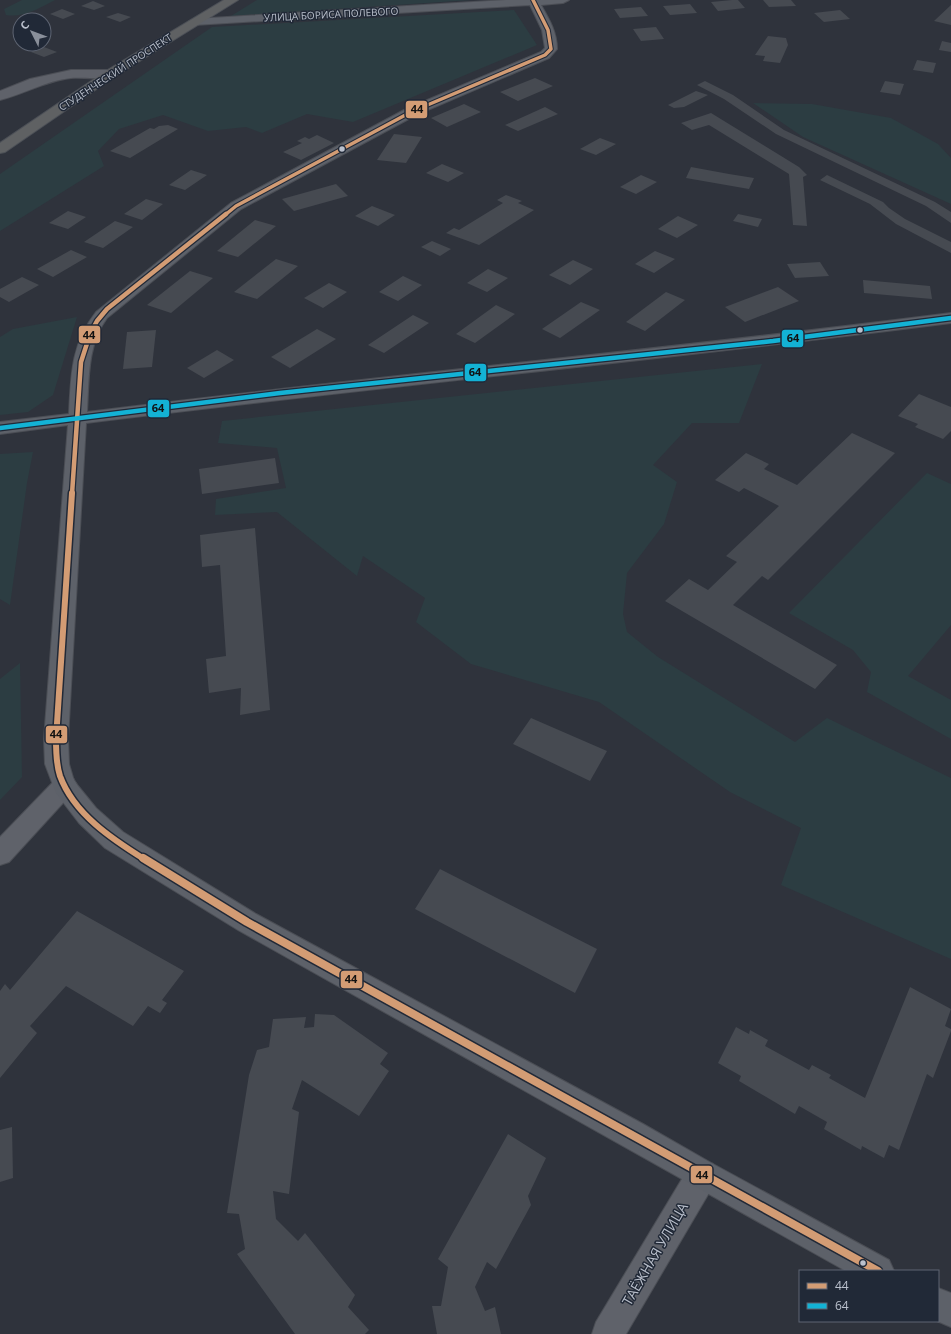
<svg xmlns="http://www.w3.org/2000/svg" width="951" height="1334" viewBox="0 0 951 1334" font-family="'Open Sans',sans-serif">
<rect width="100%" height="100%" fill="#2f333c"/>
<g fill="#2c3d42">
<path d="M22,0H55C39,8 24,18 6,15L4,9Z"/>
<polygon points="257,0 471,0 231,16"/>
<polygon points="514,10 537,45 353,122 307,114 262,133 246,127 208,131 163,115 119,129 98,151 104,166 0,231 0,174 212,27"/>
<polygon points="753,103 812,104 891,118 938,144 951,158 951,204 803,137"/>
<polygon points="77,317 53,395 28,412 0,415 0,337 13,329"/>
<polygon points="762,364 739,423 692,423 653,465 677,482 664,524 627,573 623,614 627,632 658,657 795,742 827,718 951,778 951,959 781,885 801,828 730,792 599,702 471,664 416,622 425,598 363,556 357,576 277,512 215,515 216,499 286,488 277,448 218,443 222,421"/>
<polygon points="33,452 27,483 10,605 0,599 0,454"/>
<polygon points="927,473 951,484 951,625 908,676 951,700 951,739 867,692 871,672 853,650 789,613"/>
<polygon points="20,663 22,777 0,800 0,679"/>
</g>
<g fill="#464a51">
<polygon points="732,0 738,0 745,8 718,11 711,2"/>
<polygon points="763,0 791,0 796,6 769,7"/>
<polygon points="93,1 105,6 94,10 81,6"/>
<polygon points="690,4 697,13 670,15 663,6"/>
<polygon points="951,5 951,25 934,21"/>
<polygon points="641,7 648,16 620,18 614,9"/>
<polygon points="62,9 75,14 63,19 50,14"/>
<polygon points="840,10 850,19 824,22 814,13"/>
<polygon points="118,13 131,17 120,22 106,17"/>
<polygon points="656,27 664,39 641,41 633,29"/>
<polygon points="768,36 786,38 788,45 780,63 763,61 765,56 755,55"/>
<polygon points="942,41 951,43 951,52 939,50"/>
<polygon points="44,47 57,52 44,57 31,52"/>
<polygon points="917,60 936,63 933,73 913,70"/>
<polygon points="535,78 553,86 518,101 500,92"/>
<polygon points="705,81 733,95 784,130 935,202 951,212 951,223 926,206 776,134 724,99 697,85"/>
<polygon points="885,81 904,84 900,95 880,92"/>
<polygon points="696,91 708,95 684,107 674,108 668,105"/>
<polygon points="464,104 481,112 447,127 431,118"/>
<polygon points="545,107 558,114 518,131 505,125"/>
<polygon points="711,113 799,167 807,175 803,177 807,226 793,225 789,174 709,125 692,130 681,123"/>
<polygon points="168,125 178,129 130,158 110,151 150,128 154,129 159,126"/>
<polygon points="394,134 422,137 406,163 377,160"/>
<polygon points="317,135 334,143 301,160 283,152 302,143 297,141 305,137 309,139"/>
<polygon points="600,138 616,144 596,155 580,149"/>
<polygon points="442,164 464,173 448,182 426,173"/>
<polygon points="691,167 729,174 754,178 749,189 686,178"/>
<polygon points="191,170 207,175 185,190 169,185"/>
<polygon points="641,175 657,182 636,194 620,187"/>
<polygon points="827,175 883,202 889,208 905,219 951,242 951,253 896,224 870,204 820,180"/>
<polygon points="336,184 348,196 294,211 282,199"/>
<polygon points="506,195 522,201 518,203 534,210 479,245 446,233 454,228 459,230 503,203 497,200"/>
<polygon points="146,199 163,204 142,220 124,214"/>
<polygon points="372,206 395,215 378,226 355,216"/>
<polygon points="68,211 86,217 68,229 49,223"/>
<polygon points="738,214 762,219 758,227 733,221"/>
<polygon points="678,216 698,225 677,238 658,229"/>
<polygon points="255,220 276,226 238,257 217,251"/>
<polygon points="115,221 133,227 103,248 84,242"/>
<polygon points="432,241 451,249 440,256 421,247"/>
<polygon points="71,250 87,257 53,277 37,269"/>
<polygon points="655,251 675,259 654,273 635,264"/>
<polygon points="276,259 298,266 257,299 234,292"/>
<polygon points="573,260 593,269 570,285 549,275"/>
<polygon points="820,262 829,276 795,278 787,264"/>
<polygon points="488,269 508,278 487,292 467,283"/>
<polygon points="190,271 213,278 171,313 147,305"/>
<polygon points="403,276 422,285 398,301 379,292"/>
<polygon points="22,277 39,285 9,302 0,297 0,289"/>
<polygon points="863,280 930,286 932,299 864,293"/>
<polygon points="329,283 347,292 323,308 304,298"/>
<polygon points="778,287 799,301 745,322 725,307"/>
<polygon points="666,292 685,300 645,331 626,322"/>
<polygon points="581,302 600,310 560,338 542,329"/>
<polygon points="496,305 515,314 475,343 456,334"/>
<polygon points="413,315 429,323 384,353 368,345"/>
<polygon points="317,329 336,339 290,368 271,357"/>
<polygon points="156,330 152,367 123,369 127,332"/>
<polygon points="217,350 234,360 204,378 187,368"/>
<polygon points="919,394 951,407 951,431 943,439 915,427 918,424 898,416"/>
<polygon points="852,433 895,453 768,580 762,576 733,605 837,665 815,689 665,601 689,579 708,590 737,562 726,556 779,506 744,488 739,492 715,480 746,453 769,464 764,469 797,485"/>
<polygon points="275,458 279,483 202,494 199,469"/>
<polygon points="255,528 270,710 240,715 241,688 209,693 206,659 226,656 220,565 202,567 200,535"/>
<polygon points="531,718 607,751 590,781 513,744"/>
<polygon points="440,869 597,949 575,993 415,909"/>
<polygon points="77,911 184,971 162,1000 167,1003 160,1013 148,1006 133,1026 66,986 30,1026 37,1033 0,1078 0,991 5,984 10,990"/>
<polygon points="910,987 951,1009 945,1026 951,1029 951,1031 933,1078 927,1074 899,1150 889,1145 884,1158 862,1146 861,1150 824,1129 827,1122 799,1106 795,1114 739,1081 741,1076 718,1063 736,1027 749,1034 750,1030 768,1040 765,1046 809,1070 812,1065 831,1075 829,1078 865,1098"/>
<polygon points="315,1014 334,1015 388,1053 380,1064 389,1071 359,1116 302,1080 292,1109 299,1112 289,1194 273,1191 276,1219 298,1241 305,1233 355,1295 348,1307 369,1330 365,1334 295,1334 237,1254 245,1249 239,1214 227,1213 249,1075 257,1050 269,1047 273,1019 306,1017 304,1028 314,1027"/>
<polygon points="12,1127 13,1178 0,1182 0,1130"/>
<polygon points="508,1134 546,1158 528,1196 531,1205 496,1269 487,1262 475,1287 485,1311 495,1307 501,1334 437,1334 432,1306 441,1306 448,1267 438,1259"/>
</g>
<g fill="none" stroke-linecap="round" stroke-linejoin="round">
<defs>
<g id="street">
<path d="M71,70H110L116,74C111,81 81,77 71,78C45,81 24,94 0,100V91L30,79Z"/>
<polygon points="65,775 73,778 77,785 73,792 9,862 0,865 0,837 57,778"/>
<polygon points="702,1160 713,1164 717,1175 713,1186 626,1334 592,1334 596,1322 691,1164"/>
</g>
<g id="secondary">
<path d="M506,0H569L563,3L541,5C549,19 557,32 557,49L549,58L416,115L241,209L107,318C87,345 89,380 87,412C374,376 663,350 951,313V323C663,360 374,387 86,423L68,739L69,764L74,781L96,808L123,832L256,914L643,1124L713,1164L889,1260L894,1271H846L238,930L105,848L79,823L56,793L45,764L44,739L68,425L0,434V422L69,414C71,375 71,344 96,312L231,203L406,109L541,52L545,48L542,30L530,5L194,25L188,22L194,19Z"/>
<polygon points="938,1288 951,1293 951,1327 937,1321"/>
</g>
<polygon id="highway" points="224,0 238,0 114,77 5,152 0,153 0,143 106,71"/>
</defs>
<use href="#street" stroke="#4b4e55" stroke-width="2"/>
<use href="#secondary" stroke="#4b4e55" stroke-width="2"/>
<use href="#highway" stroke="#4c5057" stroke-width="2"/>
<use href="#street" fill="#5f626a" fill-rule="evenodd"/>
<use href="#secondary" fill="#5d6169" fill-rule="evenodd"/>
<use href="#highway" fill="#5f6163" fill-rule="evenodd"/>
<defs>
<polyline id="bus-1-far3" points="225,215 236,206 411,112 545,55 551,49 548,30 533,0"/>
<polyline id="bus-1-far2" points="72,494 81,362 90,334 97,321 107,309 226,214"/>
<path id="bus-1-far1" d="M72,493L56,739C56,751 56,764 60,776C74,814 112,839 144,859"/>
<polyline id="bus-1" points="143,858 247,922 878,1271"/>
<polyline id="bus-2" points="0,428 280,393 773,341 951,318"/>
</defs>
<use href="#bus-1-far3" stroke="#212937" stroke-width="5.5"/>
<use href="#bus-1-far2" stroke="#212937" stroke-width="7"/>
<use href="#bus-1-far1" stroke="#212937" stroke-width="9"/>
<use href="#bus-1" stroke="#212937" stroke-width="11"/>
<use href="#bus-2" stroke="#212937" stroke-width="7"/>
<use href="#bus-1-far3" stroke="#d39c74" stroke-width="3.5"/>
<use href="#bus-1-far2" stroke="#d39c74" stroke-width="4.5"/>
<use href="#bus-1-far1" stroke="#d39c74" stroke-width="6"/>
<use href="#bus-1" stroke="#d39c74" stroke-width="8"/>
<use href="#bus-2" stroke="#13b2d5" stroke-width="4.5"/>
</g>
<g fill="#bac0cc" stroke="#212937" stroke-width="1.5">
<circle cx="342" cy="149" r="3.5"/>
<circle cx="860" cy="330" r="3.5"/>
<circle cx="863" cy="1263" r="3.5"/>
</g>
<g text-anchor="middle" stroke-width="3" stroke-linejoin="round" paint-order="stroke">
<g font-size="10" fill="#bac0cc" stroke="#212937">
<text transform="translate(331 14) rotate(-3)" y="4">УЛИЦА БОРИСА ПОЛЕВОГО</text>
<text transform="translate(115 72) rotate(-33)" y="4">СТУДЕНЧЕСКИЙ ПРОСПЕКТ</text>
</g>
<g font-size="14" fill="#bac0cc" stroke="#212937">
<text transform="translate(655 1254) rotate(-60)" y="5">ТАЁЖНАЯ УЛИЦА</text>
</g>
</g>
<g stroke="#212937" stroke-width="1.5">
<rect x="405" y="100" width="23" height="19" rx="4" fill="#d39c74"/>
<rect x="78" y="325" width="23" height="19" rx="4" fill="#d39c74"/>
<rect x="781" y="329" width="23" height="19" rx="4" fill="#13b2d5"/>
<rect x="464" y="363" width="23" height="19" rx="4" fill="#13b2d5"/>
<rect x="147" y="399" width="23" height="19" rx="4" fill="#13b2d5"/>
<rect x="45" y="725" width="23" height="19" rx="4" fill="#d39c74"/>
<rect x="340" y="970" width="23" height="19" rx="4" fill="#d39c74"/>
<rect x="690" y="1165" width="23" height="19" rx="4" fill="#d39c74"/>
</g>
<g font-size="11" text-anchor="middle" font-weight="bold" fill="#111">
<text x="417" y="113">44</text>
<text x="89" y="339">44</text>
<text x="793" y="342">64</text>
<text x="475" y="376">64</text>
<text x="158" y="412">64</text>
<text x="56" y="738">44</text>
<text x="351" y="983">44</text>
<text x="702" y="1179">44</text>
</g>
<rect x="799" y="1270" width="140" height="52" fill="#212937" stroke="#5e6573"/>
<rect x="807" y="1283" width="20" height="6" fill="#d39c74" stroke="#5e6573"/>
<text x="835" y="1290" font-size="12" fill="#bac0cc">44</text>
<rect x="807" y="1303" width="20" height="6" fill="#13b2d5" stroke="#5e6573"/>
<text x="835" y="1310" font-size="12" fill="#bac0cc">64</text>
<g transform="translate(32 32) rotate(312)"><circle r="19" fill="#212937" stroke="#5e6573"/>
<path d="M0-3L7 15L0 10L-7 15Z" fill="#898f9a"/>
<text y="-6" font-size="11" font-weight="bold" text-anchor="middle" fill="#bac0cc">С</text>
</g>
</svg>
